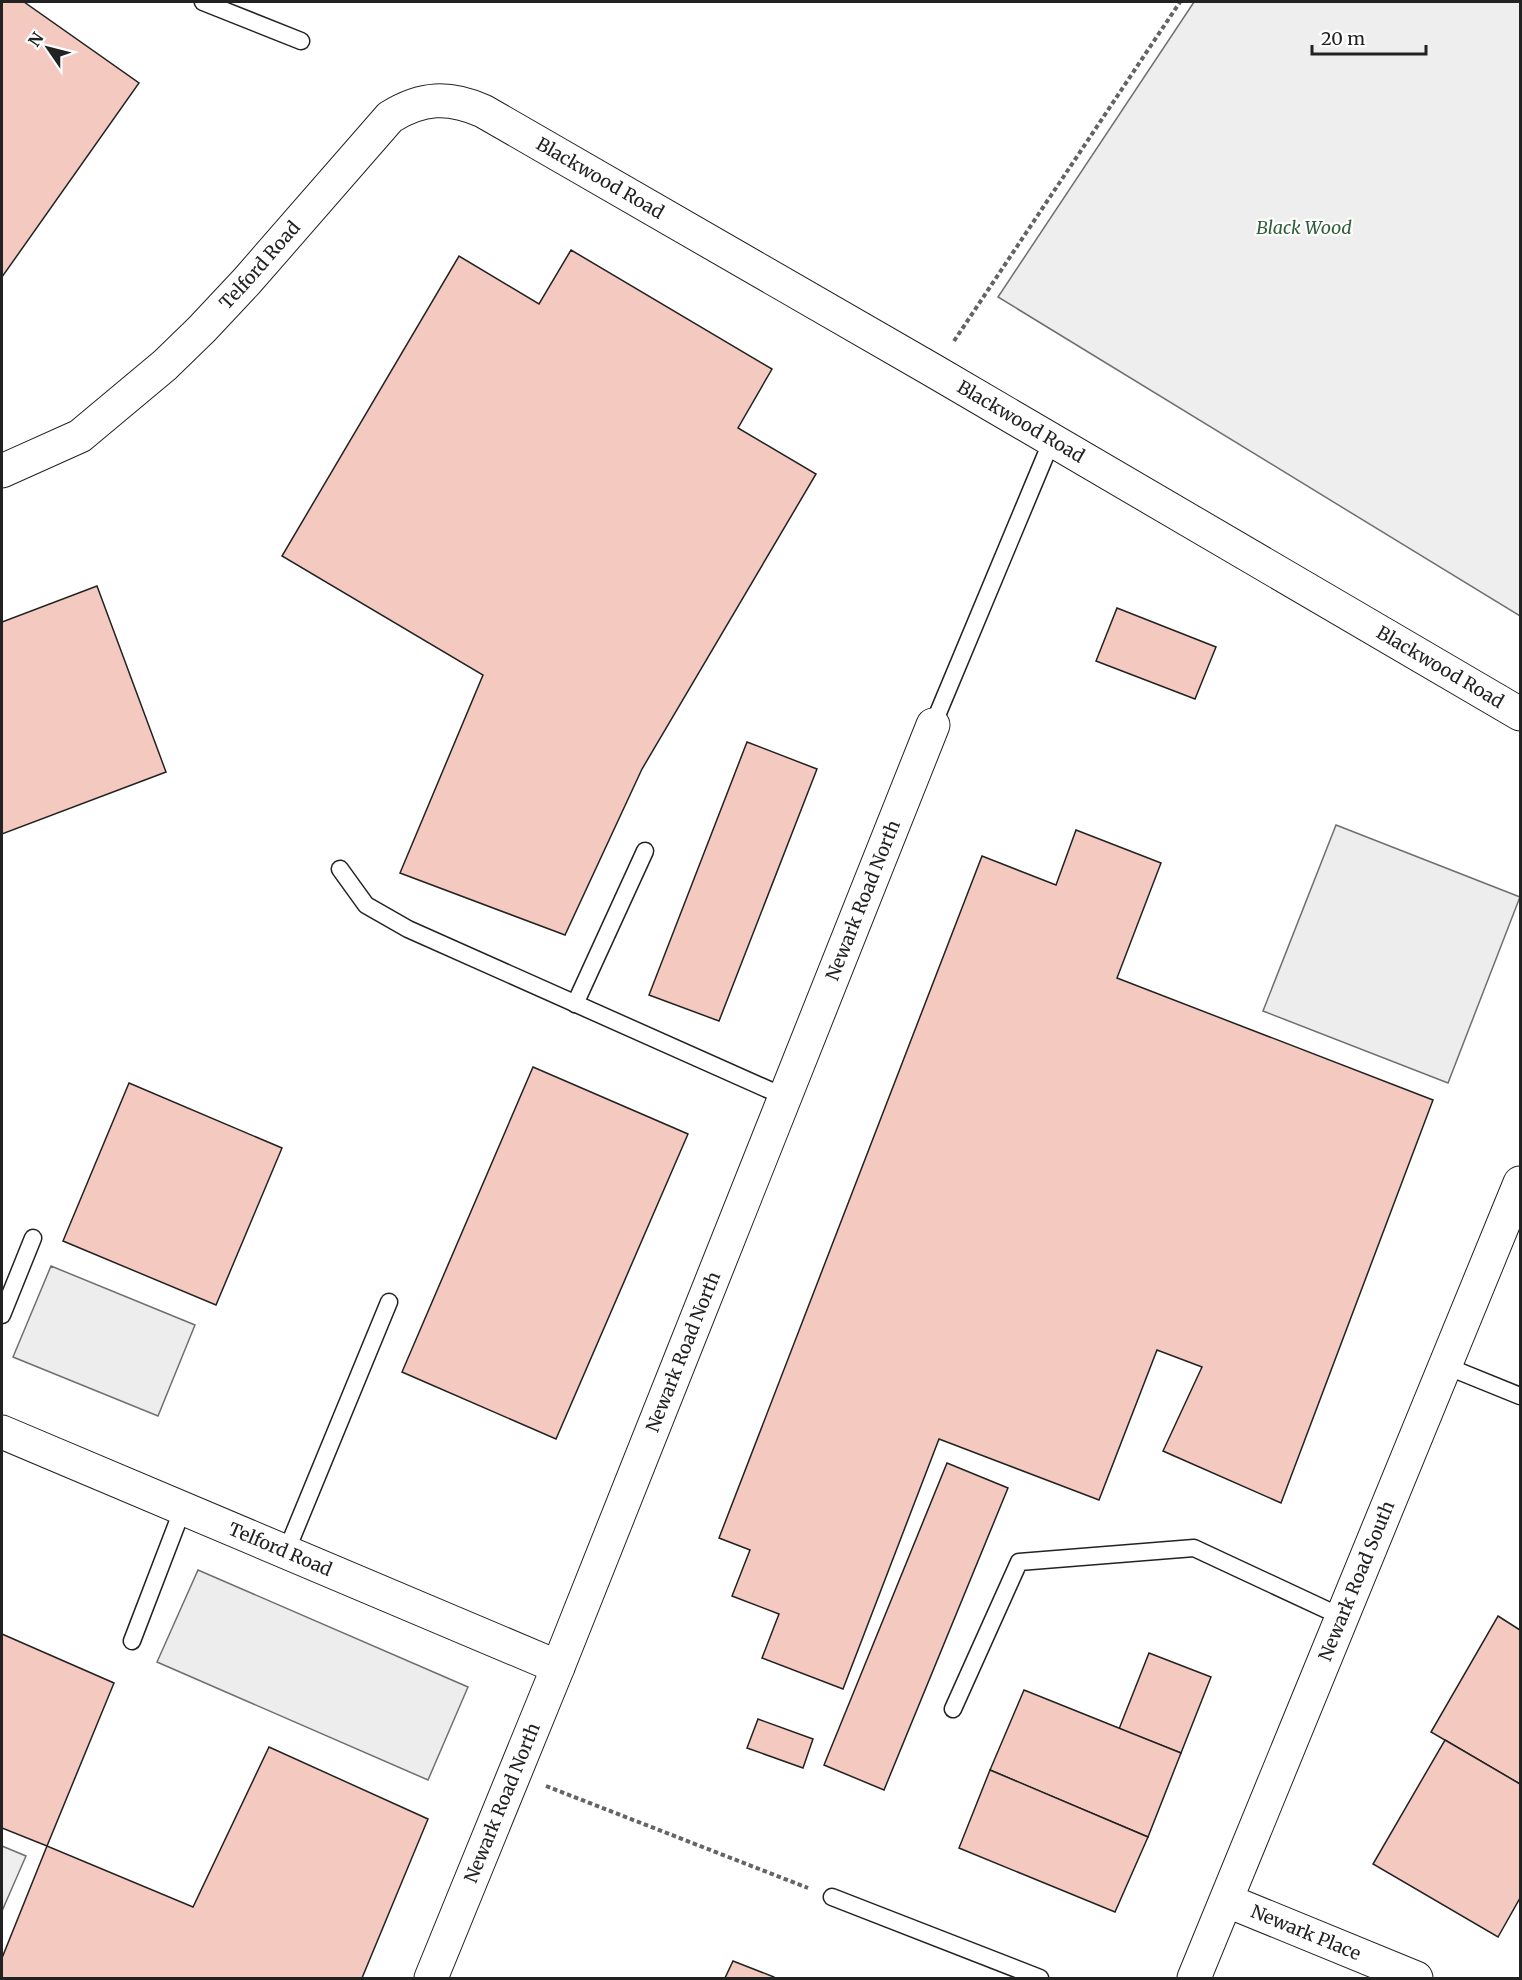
<svg xmlns="http://www.w3.org/2000/svg" width="1522" height="1980" viewBox="0 0 1522 1980" font-family="Merriweather,serif">
<rect width="100%" height="100%" fill="#fff"/>
<g fill="#eee" stroke="#6f6f6f" stroke-width="1.5">
<polygon points="1194,2 1520,2 1520,616 998,297"/>
<polygon points="2,1846 26,1856 2,1911"/>
</g>
<g fill="#ededed" stroke="#6f6f6f" stroke-width="1.5">
<polygon points="1336,825 1520,897 1448,1083 1263,1011"/>
<polygon points="51,1266 195,1325 158,1416 13,1357"/>
<polygon points="198,1570 468,1687 428,1780 157,1662"/>
</g>
<g fill="#f3c9c0" stroke="#222" stroke-width="1.5">
<polygon points="2,2 24,2 139,83 2,277"/>
<polygon points="571,250 772,369 738,428 816,474 642,769 565,935 400,873 483,675 282,556 459,256 539,304"/>
<polygon points="97,586 166,772 2,834 2,622"/>
<polygon points="1117,608 1216,647 1195,699 1096,661"/>
<polygon points="747,742 817,769 719,1021 649,995"/>
<polygon points="1076,830 1161,863 1117,978 1433,1100 1281,1503 1163,1451 1202,1367 1157,1350 1099,1500 939,1439 843,1689 762,1658 779,1614 732,1596 750,1550 719,1538 982,856 1056,885"/>
<polygon points="533,1067 688,1134 556,1439 402,1372"/>
<polygon points="129,1083 282,1148 216,1305 63,1241"/>
<polygon points="947,1463 1008,1488 884,1790 824,1765"/>
<polygon points="1498,1616 1520,1630 1520,1784 1431,1732"/>
<polygon points="2,1634 114,1683 47,1846 2,1828"/>
<polygon points="1149,1653 1211,1677 1181,1753 1119,1729"/>
<polygon points="1024,1690 1181,1753 1148,1837 990,1770"/>
<polygon points="758,1719 813,1739 803,1768 747,1748"/>
<polygon points="1445,1740 1520,1784 1520,1898 1498,1937 1373,1864"/>
<polygon points="269,1747 428,1819 362,1978 2,1978 2,1958 47,1846 193,1907"/>
<polygon points="990,1770 1148,1837 1115,1912 959,1848"/>
<polygon points="733,1961 774,1977 774,1978 725,1978"/>
</g>
<g fill="none" stroke-linecap="round" stroke-linejoin="round">
<defs>
<g id="service">
<polyline points="203,2 301,41"/>
<polyline points="933,725 1052,440"/>
<polyline points="340,869 366,905 408,929 785,1097"/>
<polyline points="575,1004 645,851"/>
<polyline points="2,1315 33,1238"/>
<polyline points="1446,1366 1520,1396"/>
<polyline points="286,1552 389,1302"/>
<polyline points="132,1641 183,1508"/>
<polyline points="953,1709 1019,1562 1194,1548 1342,1617"/>
<polyline points="832,1897 1040,1978"/>
</g>
<g id="minor">
<path id="s1" d="M2,471L80,436L165,365L202,329L247,281L390,117C422,97 449,96 483,111L934,371L1520,714"/>
<path id="s2" d="M2,1432L558,1667"/>
<path id="s3" d="M1228,1901L1416,1978"/>
<path id="s4" d="M431,1978L558,1667L933,725"/>
<path id="s5" d="M1194,1978L1520,1183"/>
</g>
</defs>
<use href="#service" stroke="#222" stroke-width="19"/>
<use href="#minor" stroke="#222" stroke-width="35"/>
<g stroke="#646464" stroke-width="4" stroke-dasharray="4.5 3" stroke-linecap="butt">
<polyline points="954,341 1180,2"/>
<polyline points="546,1786 808,1888"/>
</g>
<use href="#service" stroke="#fff" stroke-width="16"/>
<use href="#minor" stroke="#fff" stroke-width="33"/>
</g>
<g text-anchor="middle" stroke-width="4.5" stroke-linejoin="round" paint-order="stroke">
<g font-size="18" fill="#222" stroke="#fff">
<text dy="6" stroke="none"><textPath href="#s1" startOffset="764">Blackwood Road</textPath></text>
<text dy="6" stroke="none"><textPath href="#s1" startOffset="334">Telford Road</textPath></text>
<text dy="6" stroke="none"><textPath href="#s1" startOffset="1250">Blackwood Road</textPath></text>
<text dy="6" stroke="none"><textPath href="#s1" startOffset="1736">Blackwood Road</textPath></text>
<text dy="6" stroke="none"><textPath href="#s4" startOffset="1161">Newark Road North</textPath></text>
<text dy="6" stroke="none"><textPath href="#s4" startOffset="675">Newark Road North</textPath></text>
<text dy="6" stroke="none"><textPath href="#s2" startOffset="302">Telford Road</textPath></text>
<text dy="6" stroke="none"><textPath href="#s5" startOffset="429">Newark Road South</textPath></text>
<text dy="6" stroke="none"><textPath href="#s4" startOffset="189">Newark Road North</textPath></text>
<text dy="6" stroke="none"><textPath href="#s3" startOffset="84">Newark Place</textPath></text>
</g>
<g font-size="18" font-style="italic" fill="#2f5e38" stroke="#fff">
<text x="1304" y="234">Black Wood</text>
</g>
</g>
<rect width="1522" height="1980" fill="none" stroke="#222222" stroke-width="6"/>
<g transform="translate(48 48) rotate(305)" stroke="#ffffff" stroke-width="4.5" paint-order="stroke">
<path d="M0-4.5L10 22L0 15L-10 22Z" fill="#222222"/>
<text y="-9" font-size="16" font-weight="bold" text-anchor="middle" fill="#222222">N</text>
</g>
<path d="M1312 45v9h114v-9" fill="none" stroke="#222222" stroke-width="3"/>
<text x="1321" y="45" font-size="18" fill="#222222" stroke="#ffffff" stroke-width="4.5" paint-order="stroke">20 m</text>
</svg>
